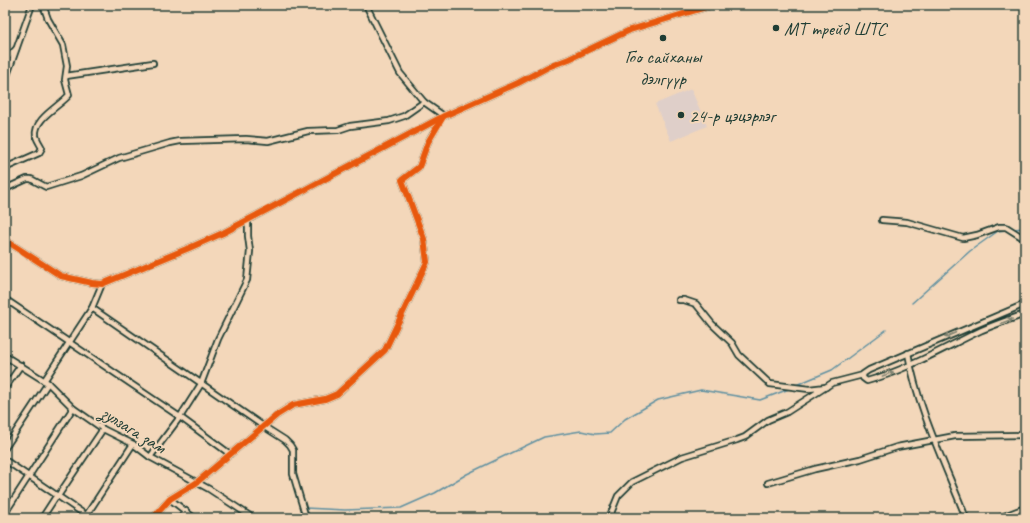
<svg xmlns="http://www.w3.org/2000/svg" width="1030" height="523" viewBox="0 0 1030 523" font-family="Caveat,sans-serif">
<rect width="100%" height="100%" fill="#f3d7ba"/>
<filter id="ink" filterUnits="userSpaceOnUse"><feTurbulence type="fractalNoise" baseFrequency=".025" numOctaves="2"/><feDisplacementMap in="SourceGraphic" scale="8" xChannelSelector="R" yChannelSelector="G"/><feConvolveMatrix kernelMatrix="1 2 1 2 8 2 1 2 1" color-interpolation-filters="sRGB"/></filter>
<g filter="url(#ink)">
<polygon fill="#dfcfc9" points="691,89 707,126 671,141 655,104"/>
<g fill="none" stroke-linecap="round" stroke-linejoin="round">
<g stroke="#5f90a1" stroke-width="1.5">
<polyline points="1013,229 1025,228"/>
<polyline points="912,303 970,251 998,231 1007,230"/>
<polyline points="796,385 832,370 886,330"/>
<polyline points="305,508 345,510 401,508 435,493 467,474 544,437 581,431 595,434 610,433 625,419 658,400 701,390 760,400 789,389"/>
</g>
<defs>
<g id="street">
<polyline points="366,5 400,73 424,102"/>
<polyline points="5,60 16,49"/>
<polyline points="66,76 153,63"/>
<polyline points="5,81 32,5"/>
<path d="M5,168L39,153L42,148C40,144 37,140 36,136C33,119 60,106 69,95L65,80L67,66L63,45L48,19L43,5"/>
<polyline points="5,189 27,179 31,179 46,187 81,176 119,158 170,143 180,141 246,139 268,141 308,131 338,130 350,126 389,121 404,116 424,102 444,116"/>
<polyline points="882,220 907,222 963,238 977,235 999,227 1006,227 1025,239"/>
<polyline points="5,240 61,276 92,283 102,284 189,248 223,233 444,116 518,83 548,67 569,59 630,30 713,5"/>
<polyline points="5,299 180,417 230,454"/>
<polyline points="679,300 684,300 696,304 712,324 732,343 739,355 770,384 809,389 826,387"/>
<path d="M1025,304L869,370L863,374V378L867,381C907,370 944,348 982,330C996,324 1011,319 1025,314"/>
<polyline points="92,308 263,426 285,440 290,445 293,450 293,474 306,518"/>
<path d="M908,353C918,410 945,464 966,518"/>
<polyline points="5,356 48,383 73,408 103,429 133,444 150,457 209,489 253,518"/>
<polyline points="44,381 92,308 102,284"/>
<polyline points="5,388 21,365"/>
<polyline points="5,448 48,383"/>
<polyline points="150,457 180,417 201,384 218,339 247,280 250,251 248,236 248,220"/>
<polyline points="5,460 90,518"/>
<polyline points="768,483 815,469 860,459 897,447 955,436 1025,435"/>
<polyline points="170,499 194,518"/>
<polyline points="5,513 73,408"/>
<polyline points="42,518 55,498 58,496 103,429"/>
<polyline points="83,518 86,516 133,444"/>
<polyline points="153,518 170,499 196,483 277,415 293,405 325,399 337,394 385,350 427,262 424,239 402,180 419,167 428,142 443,116"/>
<polyline points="181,518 186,511"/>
<polyline points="609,518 618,496 632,482 682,457 737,440 745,437 768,420 787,412 832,383 863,375"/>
<polyline points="999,518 1025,508"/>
</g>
</defs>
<use href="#street" stroke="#1f3d34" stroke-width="8"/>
<use href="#street" stroke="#f3d7ba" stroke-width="4.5"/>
<defs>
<g id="cycleway">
<polyline points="5,240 61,276 92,283 102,284 189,248 223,233 444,116 518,83 548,67 569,59 630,30 713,5"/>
<polyline points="153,518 170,499 196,483 277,415 293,405 325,399 337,394 385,350 427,262 424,239 402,180 419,167 428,142 443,117"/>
</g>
</defs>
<use href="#cycleway" stroke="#f3d7ba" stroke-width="8"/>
<use href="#cycleway" stroke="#e8590c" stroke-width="6"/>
</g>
<defs><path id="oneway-shaft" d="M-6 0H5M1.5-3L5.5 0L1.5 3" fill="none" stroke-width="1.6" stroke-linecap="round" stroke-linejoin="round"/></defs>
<g stroke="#7e8270">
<use href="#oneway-shaft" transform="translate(1007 321) rotate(-21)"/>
<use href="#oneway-shaft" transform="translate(950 335) rotate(157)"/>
<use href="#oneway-shaft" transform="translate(888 374) rotate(-20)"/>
</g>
</g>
<g fill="#1f3d34" stroke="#f3d7ba" stroke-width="1.5">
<circle cx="776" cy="28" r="4"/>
<circle cx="663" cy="38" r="4"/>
<circle cx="681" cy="115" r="4"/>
</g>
<g text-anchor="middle" stroke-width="4" stroke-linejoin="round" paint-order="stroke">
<g font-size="19" fill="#1f3d34" stroke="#f3d7ba" text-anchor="start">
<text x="784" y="35">МТ трейд ШТС</text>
<text x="663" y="63" text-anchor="middle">Гоо сайханы<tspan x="663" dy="22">дэлгүүр</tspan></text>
<text x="689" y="122">24-р цэцэрлэг</text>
</g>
<g font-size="19" fill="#1f3d34" stroke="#f3d7ba">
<text transform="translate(134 429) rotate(32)" y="7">зулзага зам</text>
</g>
</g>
<rect width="1030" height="523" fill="none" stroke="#f3d7ba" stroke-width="20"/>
<rect x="10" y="10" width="1010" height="503" fill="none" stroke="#1f3d34" stroke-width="1.5" filter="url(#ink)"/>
</svg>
